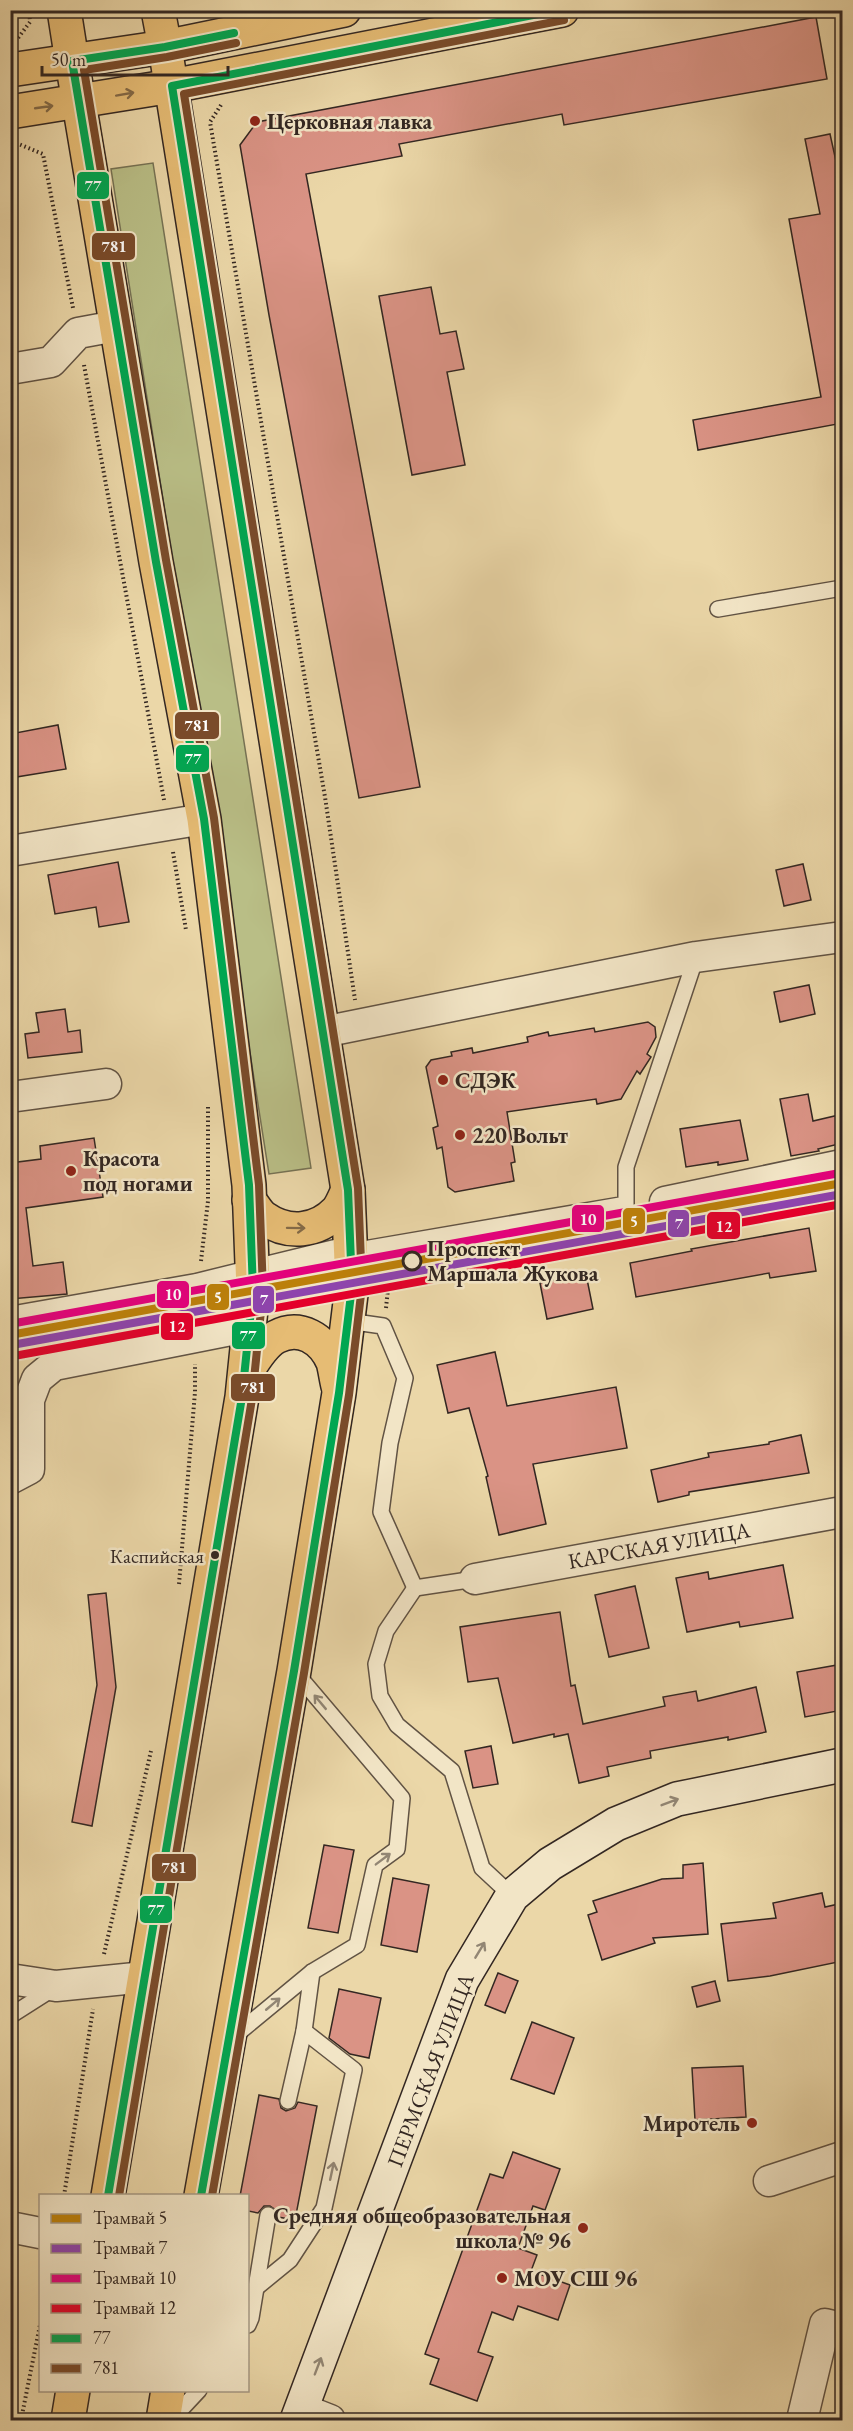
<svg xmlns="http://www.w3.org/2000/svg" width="853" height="2431" viewBox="0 0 853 2431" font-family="'EB Garamond',serif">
<rect width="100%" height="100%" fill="#ebd7a8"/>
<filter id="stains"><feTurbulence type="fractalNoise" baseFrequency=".00333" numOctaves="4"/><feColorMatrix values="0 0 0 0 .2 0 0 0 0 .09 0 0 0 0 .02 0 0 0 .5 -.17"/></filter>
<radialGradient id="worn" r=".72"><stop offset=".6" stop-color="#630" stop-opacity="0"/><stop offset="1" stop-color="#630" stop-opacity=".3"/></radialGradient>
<polygon fill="#b9be86" stroke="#767254" stroke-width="1.5" points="153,163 311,1168 269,1174 111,169"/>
<g fill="#da9385" stroke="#332722" stroke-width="1.5">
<polygon points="816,17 827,79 564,125 562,114 399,144 402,156 306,174 420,787 359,798 269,315 240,145 257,122"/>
<polygon points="830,134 843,193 843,423 698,450 693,420 821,397 789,219 820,214 805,139"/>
<polygon points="431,287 440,334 456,331 464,369 447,372 465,465 412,475 379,296"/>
<polygon points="58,725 66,769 10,778 10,734"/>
<polygon points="118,862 129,922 99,927 96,907 55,914 48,875"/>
<polygon points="803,864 811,900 784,906 776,870"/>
<polygon points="809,985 815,1014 780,1022 774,992"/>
<polygon points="65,1009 68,1032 80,1030 82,1052 28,1058 25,1034 39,1032 36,1013"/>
<polygon points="648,1022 655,1027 656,1037 647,1054 651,1057 640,1074 637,1071 621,1099 597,1104 596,1099 507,1112 515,1162 511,1163 514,1181 455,1192 448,1187 442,1147 437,1149 433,1128 438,1126 426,1067 431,1060 452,1056 451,1052 472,1048 473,1053 528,1042 527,1037 548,1032 549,1036 594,1028 595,1032"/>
<polygon points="808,1094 813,1121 843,1114 843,1143 818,1149 819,1151 791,1156 780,1099"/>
<polygon points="740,1120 748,1160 718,1165 718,1162 686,1167 680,1129"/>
<polygon points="94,1138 103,1197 26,1208 33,1266 63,1262 67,1294 10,1299 10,1163 41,1159 40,1146"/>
<polygon points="809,1228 816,1271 770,1278 769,1273 636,1297 630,1263 692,1251 691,1249"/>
<polygon points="586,1274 593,1309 547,1319 540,1283"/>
<polygon points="495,1352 507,1406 616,1387 627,1448 533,1464 546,1524 499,1535 486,1477 488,1476 469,1408 448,1413 437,1365"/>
<polygon points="801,1435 809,1473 689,1492 689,1495 658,1502 651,1470 709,1457 708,1453 769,1444 769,1442"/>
<polygon points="783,1565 793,1618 740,1627 739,1622 687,1632 676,1578 708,1572 709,1579"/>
<polygon points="635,1586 649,1648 609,1657 595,1595"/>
<polygon points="106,1593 116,1687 92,1826 72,1822 97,1685 88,1595"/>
<polygon points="560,1612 571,1686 575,1685 583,1724 665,1706 663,1697 696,1691 698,1701 756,1687 766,1732 728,1740 728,1737 650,1751 651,1758 607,1767 609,1776 579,1783 568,1734 554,1737 554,1734 513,1743 498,1678 468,1682 460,1627"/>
<polygon points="843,1664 843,1710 805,1717 797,1672"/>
<polygon points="491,1746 498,1784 473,1788 465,1751"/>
<polygon points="324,1845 354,1850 338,1933 308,1928"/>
<polygon points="703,1863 708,1934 653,1938 655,1943 602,1960 588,1915 597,1912 593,1901 662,1879 683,1878 683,1865"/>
<polygon points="393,1878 429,1885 417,1952 381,1945"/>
<polygon points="822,1893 825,1907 843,1903 843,1961 770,1976 728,1981 721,1924 776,1918 773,1903"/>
<polygon points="498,1973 518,1981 505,2013 485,2005"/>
<polygon points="715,1981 720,2001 697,2007 692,1987"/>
<polygon points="339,1989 381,1998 369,2058 350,2054 329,2038"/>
<polygon points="532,2022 574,2038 554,2094 511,2079"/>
<polygon points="743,2066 746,2117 695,2120 692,2068"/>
<polygon points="259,2095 279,2099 281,2108 286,2111 295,2108 298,2102 317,2106 295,2220 278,2217 277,2211 270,2206 264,2206 258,2213 248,2211 248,2196 240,2196"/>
<polygon points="513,2152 560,2169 545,2210 533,2206 518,2248 537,2255 531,2271 570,2285 558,2320 518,2306 513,2320 492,2312 478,2352 493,2357 477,2401 430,2384 439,2359 425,2354 490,2174 503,2178"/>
</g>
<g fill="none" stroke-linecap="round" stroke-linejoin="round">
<defs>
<g id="lane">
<polyline points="718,609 842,588"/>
<polyline points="352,1251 626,1204 626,1167 696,957"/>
<polyline points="348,1321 383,1326 405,1378 390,1443 381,1512 415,1588 475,1579"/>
<polyline points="415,1588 386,1631 376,1664 380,1696 397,1725 452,1771 482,1868 512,1896"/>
<polyline points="10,2016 54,1988"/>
<polyline points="232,2038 312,1972 357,1945 375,1865 397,1849 402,1798 296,1673"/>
<polyline points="288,2101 304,2031 312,1972"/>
<polyline points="257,2287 290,2260 324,2208 354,2070 304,2031"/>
<polyline points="248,2325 251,2318 268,2215"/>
<polyline points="171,2420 199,2390"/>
</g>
<g id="street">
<polyline points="10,369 51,362 78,333 116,326"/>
<polyline points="10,851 204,819"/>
<polyline points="323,1032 696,957 842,937"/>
<polyline points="10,1097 106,1084"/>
<polyline points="665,1202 842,1165"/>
<polyline points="10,1322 197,1289 352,1251"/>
<polyline points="10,1479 29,1469 29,1400 37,1379 54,1365 251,1326"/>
<polyline points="475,1579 842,1512"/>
<polyline points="10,1979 56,1986 145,1977"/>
<polyline points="769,2181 842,2157"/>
<polyline points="10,2227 40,2233"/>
<polyline points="302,2409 330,2420"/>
<polyline points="802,2420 825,2324 842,2328"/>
</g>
<polyline id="secondary" points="297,2420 462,1980 512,1896 550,1864 616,1824 677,1799 842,1765"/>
<g id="primary">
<polyline points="64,10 72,61"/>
<polyline points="158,10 165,47"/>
</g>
<g id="highway">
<polyline points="165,47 348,1190 352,1286 339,1393 294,1671 201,2196"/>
<polyline points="72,61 156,562 204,819 249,1185 253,1290 242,1397 108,2196"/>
<polyline points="10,70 165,47 344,10"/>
<polyline points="10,112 172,86 562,10"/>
<path d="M249,1200C254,1206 258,1214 264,1218C288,1235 317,1232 337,1211C342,1205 345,1196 348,1190"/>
<path d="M246,1373C254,1360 263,1344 276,1337C300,1324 323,1339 333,1362C335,1369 336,1378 338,1386"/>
<polyline points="68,2420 73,2390"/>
<polyline points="163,2420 168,2390"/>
</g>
</defs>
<use href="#lane" stroke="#615344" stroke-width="18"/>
<use href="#street" stroke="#615344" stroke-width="33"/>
<use href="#secondary" stroke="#332722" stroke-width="36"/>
<use href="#primary" stroke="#332722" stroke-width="36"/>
<use href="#highway" stroke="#332722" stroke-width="36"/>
<g stroke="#332722" stroke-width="4" stroke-dasharray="1.5 3" stroke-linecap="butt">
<polyline points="14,39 18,38 30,22 29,10"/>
<polyline points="221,105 210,122 325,797 355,1000"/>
<polyline points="16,143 43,154 73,308"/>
<polyline points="84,365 164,800"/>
<polyline points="173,852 186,930"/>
<polyline points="201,1261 208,1201 208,1104"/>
<polyline points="386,1308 389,1279 387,1265"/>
<polyline points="179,1584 195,1392 195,1364"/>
<polyline points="104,1954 151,1751"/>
<polyline points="64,2196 93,2009"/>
<polyline points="21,2420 40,2325"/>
</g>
<use href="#lane" stroke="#f2e5c6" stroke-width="15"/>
<use href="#street" stroke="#f2e5c6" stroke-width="30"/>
<use href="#secondary" stroke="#f2e5c6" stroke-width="33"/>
<use href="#primary" stroke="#e6bc74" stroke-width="33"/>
<use href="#highway" stroke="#e6bc74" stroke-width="33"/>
<defs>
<g id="bus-1">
<polyline points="108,2196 242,1397 253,1290 249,1185 204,819 156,562 72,61 165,47 234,33"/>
<polyline points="201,2196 294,1671 339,1393 352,1286 348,1190 172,86 559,10"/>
</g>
<g id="bus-2">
<polyline points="119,2196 252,1399 263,1291 259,1185 214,818 166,560 84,70 167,57 236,43"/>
<polyline points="212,2196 304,1673 349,1395 362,1286 358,1188 184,94 564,20"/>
</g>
</defs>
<use href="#bus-1" stroke="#f2e5c6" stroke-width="12"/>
<use href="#bus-2" stroke="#f2e5c6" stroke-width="12"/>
<use href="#bus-1" stroke="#00a651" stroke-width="8"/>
<use href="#bus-2" stroke="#7a4b2a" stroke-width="8"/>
<defs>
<polyline id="tram-1" points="10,1335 842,1183"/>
<polyline id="tram-2" points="12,1345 842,1194"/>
<polyline id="tram-3" points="10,1324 840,1173"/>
<polyline id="tram-4" points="14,1356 842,1204"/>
</defs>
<use href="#tram-1" stroke="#f2e5c6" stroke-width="12"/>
<use href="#tram-2" stroke="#f2e5c6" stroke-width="12"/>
<use href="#tram-3" stroke="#f2e5c6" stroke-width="12"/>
<use href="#tram-4" stroke="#f2e5c6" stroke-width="12"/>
<use href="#tram-1" stroke="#bc800a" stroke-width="8"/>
<use href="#tram-2" stroke="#8e44ad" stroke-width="8"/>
<use href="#tram-3" stroke="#e5007d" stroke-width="8"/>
<use href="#tram-4" stroke="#e4002b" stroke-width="8"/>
</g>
<defs><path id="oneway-shaft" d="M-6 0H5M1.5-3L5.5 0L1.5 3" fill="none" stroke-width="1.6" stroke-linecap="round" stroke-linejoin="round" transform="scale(1.5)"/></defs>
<g stroke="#846a47">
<use href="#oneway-shaft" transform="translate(125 94) rotate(-10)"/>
<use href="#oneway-shaft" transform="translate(44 107) rotate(-8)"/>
<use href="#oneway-shaft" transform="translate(296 1228) rotate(1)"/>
</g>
<g stroke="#928674">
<use href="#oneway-shaft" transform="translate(320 1702) rotate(-130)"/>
<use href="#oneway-shaft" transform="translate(670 1802) rotate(-21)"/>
<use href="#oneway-shaft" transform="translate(383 1859) rotate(-37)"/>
<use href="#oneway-shaft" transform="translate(480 1950) rotate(-59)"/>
<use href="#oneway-shaft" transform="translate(273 2004) rotate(-40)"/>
<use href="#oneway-shaft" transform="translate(332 2171) rotate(-78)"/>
<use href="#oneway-shaft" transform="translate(318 2366) rotate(-69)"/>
</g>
<g fill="#8f2418" stroke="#f2e5c6" stroke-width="2">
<circle cx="255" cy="121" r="6"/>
<circle cx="443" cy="1080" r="6"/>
<circle cx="460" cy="1135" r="6"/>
<circle cx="71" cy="1171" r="6"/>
<circle cx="752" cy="2123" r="6"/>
<circle cx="583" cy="2228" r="6"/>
<circle cx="502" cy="2278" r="6"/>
</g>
<circle fill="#f2e5c6" stroke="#332722" stroke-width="3" cx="412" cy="1261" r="9"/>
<circle fill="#332722" stroke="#f2e5c6" stroke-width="2" cx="215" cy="1555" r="5"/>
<g text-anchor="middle" stroke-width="5" stroke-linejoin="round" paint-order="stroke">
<g font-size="20" fill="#332722" stroke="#f2e5c6" text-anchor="end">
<text x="204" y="1563">Каспийская</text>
</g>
<g font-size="22" font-weight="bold" fill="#332722" stroke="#f2e5c6" text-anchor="start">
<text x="267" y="129">Церковная лавка</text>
<text x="455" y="1088">СДЭК</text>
<text x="472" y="1143">220 Вольт</text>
<text x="83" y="1166">Красота<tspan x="83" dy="25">под ногами</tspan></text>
<text x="740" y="2131" text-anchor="end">Миротель</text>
<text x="571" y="2223" text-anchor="end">Средняя общеобразовательная<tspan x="571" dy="25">школа № 96</tspan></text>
<text x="514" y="2286">МОУ СШ 96</text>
</g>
<g font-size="22" font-weight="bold" fill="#332722" stroke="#f2e5c6" text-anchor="start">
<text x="427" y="1256">Проспект<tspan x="427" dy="25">Маршала Жукова</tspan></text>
</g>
<g font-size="22" fill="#332722" stroke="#f2e5c6">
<text transform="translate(659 1545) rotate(-10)" y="8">КАРСКАЯ УЛИЦА</text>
<text transform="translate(430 2070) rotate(-69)" y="8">ПЕРМСКАЯ УЛИЦА</text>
</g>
</g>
<g stroke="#f2e5c6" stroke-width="2">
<rect x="76" y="171" width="34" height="29" rx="6" fill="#00a651"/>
<rect x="91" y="232" width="45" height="29" rx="6" fill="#7a4b2a"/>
<rect x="174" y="711" width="46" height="29" rx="6" fill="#7a4b2a"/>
<rect x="175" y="744" width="35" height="29" rx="6" fill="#00a651"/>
<rect x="571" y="1204" width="34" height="29" rx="6" fill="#e5007d"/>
<rect x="622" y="1207" width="24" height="28" rx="6" fill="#bc800a"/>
<rect x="667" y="1209" width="23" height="29" rx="6" fill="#8e44ad"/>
<rect x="706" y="1211" width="35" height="29" rx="6" fill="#e4002b"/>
<rect x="156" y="1280" width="34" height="29" rx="6" fill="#e5007d"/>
<rect x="206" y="1283" width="24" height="28" rx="6" fill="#bc800a"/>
<rect x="252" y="1285" width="23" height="29" rx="6" fill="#8e44ad"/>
<rect x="160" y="1312" width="34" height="29" rx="6" fill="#e4002b"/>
<rect x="231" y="1321" width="35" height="29" rx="6" fill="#00a651"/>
<rect x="230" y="1373" width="46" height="29" rx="6" fill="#7a4b2a"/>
<rect x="151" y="1853" width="46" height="29" rx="6" fill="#7a4b2a"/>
<rect x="139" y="1895" width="34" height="29" rx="6" fill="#00a651"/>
</g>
<g font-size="16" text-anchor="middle" font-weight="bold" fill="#fff">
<text x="93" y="191">77</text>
<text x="114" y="252">781</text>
<text x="197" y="731">781</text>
<text x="193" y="764">77</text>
<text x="588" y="1225">10</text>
<text x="634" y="1227">5</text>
<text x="679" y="1229">7</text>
<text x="724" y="1232">12</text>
<text x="173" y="1300">10</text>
<text x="218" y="1303">5</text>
<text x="264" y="1305">7</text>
<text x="177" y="1332">12</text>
<text x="248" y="1341">77</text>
<text x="253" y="1393">781</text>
<text x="174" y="1873">781</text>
<text x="156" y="1915">77</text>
</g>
<rect width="853" height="2431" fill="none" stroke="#ebd7a8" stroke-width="36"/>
<rect x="12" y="12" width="829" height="2407" fill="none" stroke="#332722" stroke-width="3"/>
<rect x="18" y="18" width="817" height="2395" fill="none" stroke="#332722" stroke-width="1.5"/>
<rect x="39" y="2194" width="210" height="198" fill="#f2e5c6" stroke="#a69984" stroke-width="1.5"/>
<rect x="51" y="2214" width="30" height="9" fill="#bc800a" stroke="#a69984" stroke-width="1.5"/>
<text x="93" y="2224" font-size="18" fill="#332722">Трамвай 5</text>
<rect x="51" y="2244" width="30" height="9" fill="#8e44ad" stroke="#a69984" stroke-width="1.5"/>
<text x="93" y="2254" font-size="18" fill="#332722">Трамвай 7</text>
<rect x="51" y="2274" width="30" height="9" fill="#e5007d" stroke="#a69984" stroke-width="1.5"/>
<text x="93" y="2284" font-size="18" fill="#332722">Трамвай 10</text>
<rect x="51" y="2304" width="30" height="9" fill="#e4002b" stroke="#a69984" stroke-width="1.5"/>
<text x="93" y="2314" font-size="18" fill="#332722">Трамвай 12</text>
<rect x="51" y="2334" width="30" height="9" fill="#00a651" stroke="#a69984" stroke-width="1.5"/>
<text x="93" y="2344" font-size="18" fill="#332722">77</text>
<rect x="51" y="2364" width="30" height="9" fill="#7a4b2a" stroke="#a69984" stroke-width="1.5"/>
<text x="93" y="2374" font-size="18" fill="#332722">781</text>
<path d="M42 66v9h186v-9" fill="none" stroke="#332722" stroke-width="3"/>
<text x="51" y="66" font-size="18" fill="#332722" stroke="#f2e5c6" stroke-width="4.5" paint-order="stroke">50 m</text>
<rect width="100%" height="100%" filter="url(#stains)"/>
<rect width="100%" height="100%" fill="url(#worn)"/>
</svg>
